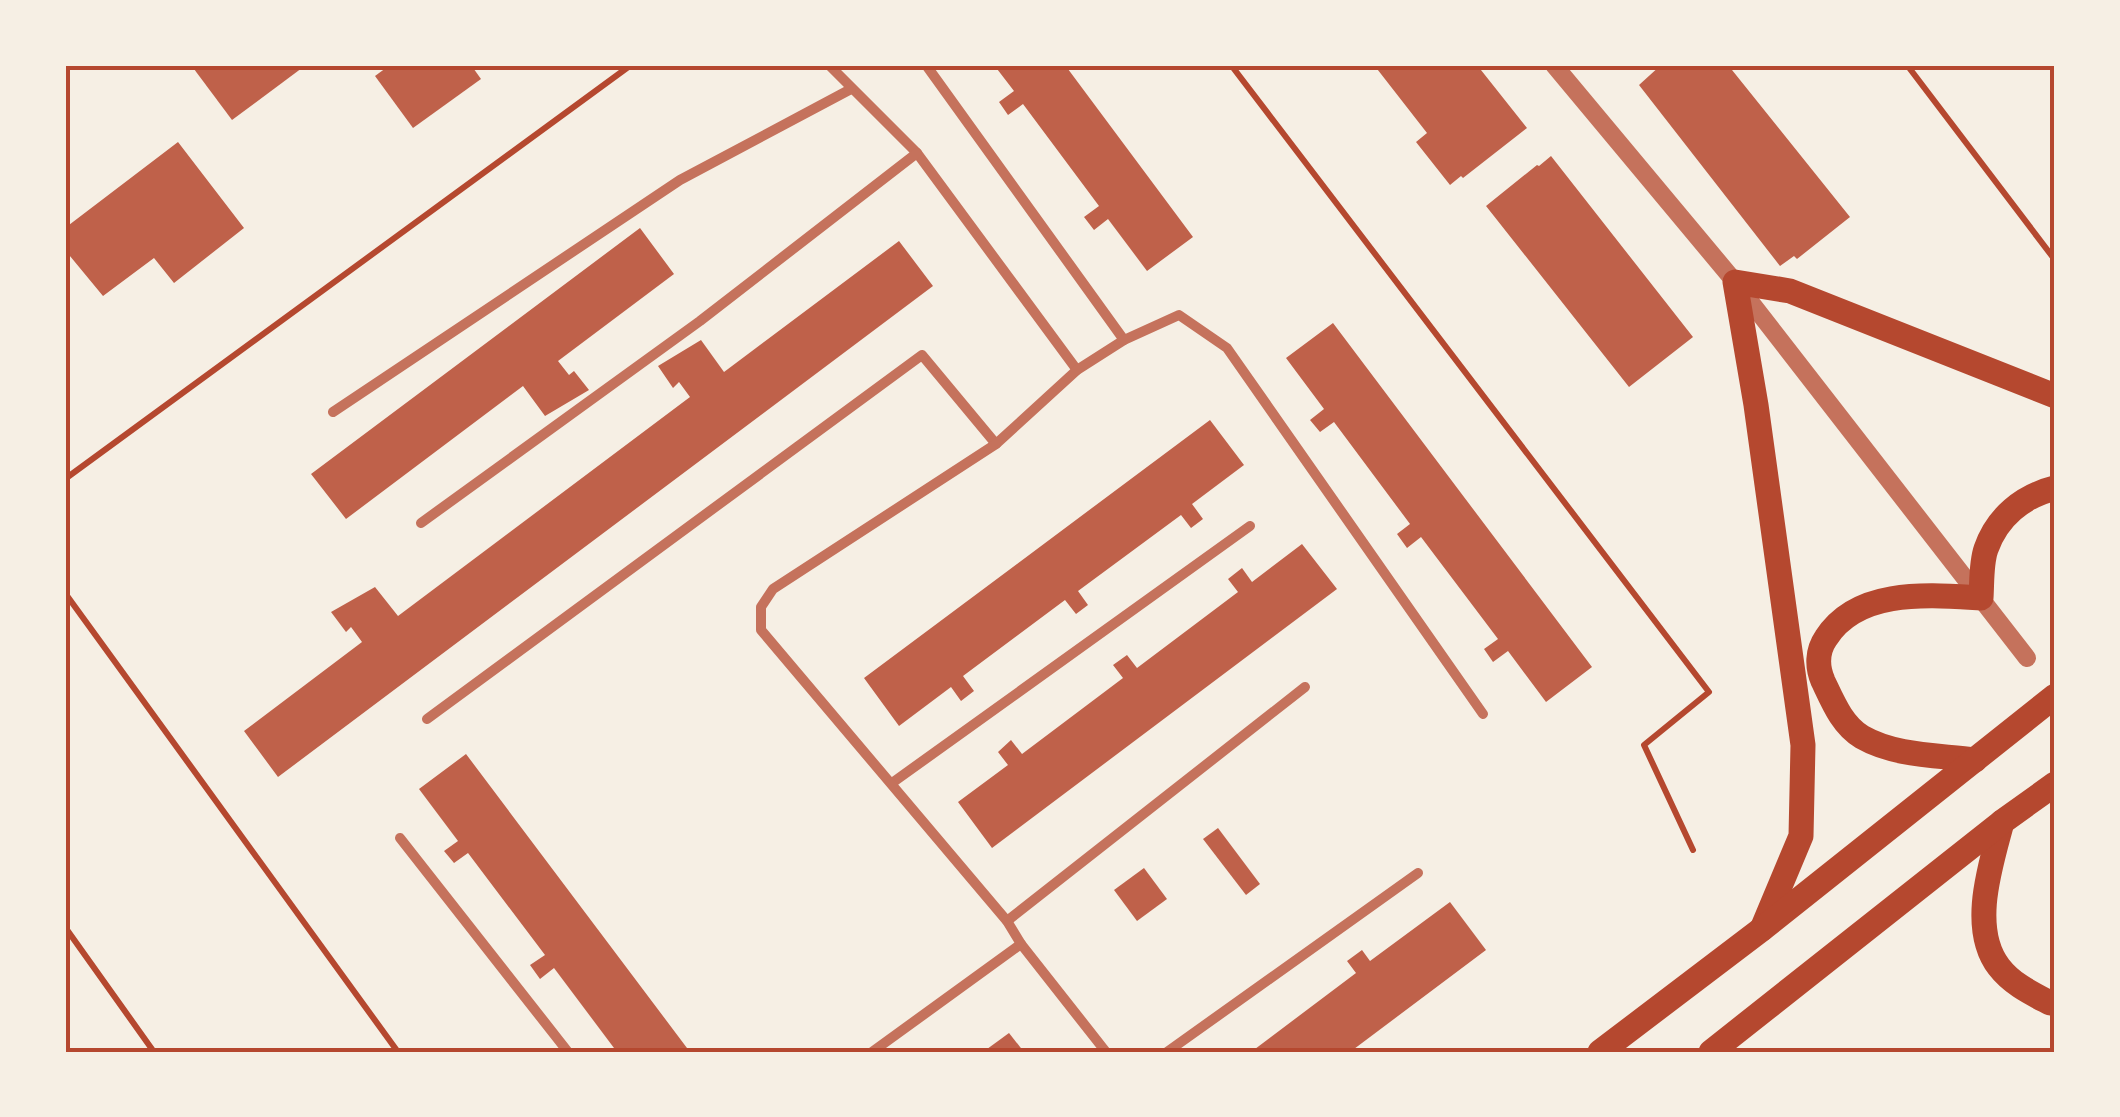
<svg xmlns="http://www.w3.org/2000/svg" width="2120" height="1117" viewBox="0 0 2120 1117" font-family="'Exo 2',sans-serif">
<rect width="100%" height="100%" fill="#f6efe4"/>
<g fill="#bf614a">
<polygon points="191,65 306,65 232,120"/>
<polygon points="390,65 471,65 481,79 413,128 375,76"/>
<polygon points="994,65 1065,65 1193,237 1147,271 1108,219 1094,230 1084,217 1099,206 1023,104 1008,115 999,102 1014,91"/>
<polygon points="1374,65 1477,65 1527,128 1463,178 1461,176 1450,185 1416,142 1427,133"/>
<polygon points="1661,65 1728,65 1850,217 1797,259 1794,256 1780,266 1639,85"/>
<polygon points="178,142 244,228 174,283 154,258 103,296 65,250 65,228"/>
<polygon points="1551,156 1693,337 1629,387 1486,206 1537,165 1539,166"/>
<polygon points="640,228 674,274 558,361 569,375 574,371 589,390 545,416 523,386 346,519 311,474"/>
<polygon points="899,241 933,286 278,777 244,731 362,642 351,627 346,632 331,612 375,587 398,616 690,397 679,382 673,388 658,366 701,340 724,372"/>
<polygon points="1333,323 1592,667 1546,702 1508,651 1493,662 1484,649 1498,639 1421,537 1407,548 1397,534 1410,524 1334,422 1320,432 1310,420 1324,409 1286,358"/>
<polygon points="1210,420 1244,465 1192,504 1203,519 1191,528 1181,515 1078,591 1088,605 1076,614 1065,600 963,676 974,691 961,701 951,687 899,726 864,678"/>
<polygon points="1302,544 1337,589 992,848 958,802 1008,765 998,752 1011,740 1022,754 1123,678 1113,665 1127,655 1137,668 1238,592 1228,579 1242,568 1252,582"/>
<polygon points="466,754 690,1052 617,1052 554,968 540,979 530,965 545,955 468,853 454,863 444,851 458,841 419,789"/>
<polygon points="1218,828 1260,884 1246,895 1203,839"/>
<polygon points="1144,868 1167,899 1137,921 1114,890"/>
<polygon points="1450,902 1486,950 1350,1052 1251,1052 1356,973 1347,961 1362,950 1370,961"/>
<polygon points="1009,1033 1024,1052 983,1052"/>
</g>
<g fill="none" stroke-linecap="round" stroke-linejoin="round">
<g stroke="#b5482f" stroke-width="6">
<polyline points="1231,65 1709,692 1644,745 1693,850"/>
<polyline points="1907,65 2055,260"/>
<polyline points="65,479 631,65"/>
<polyline points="65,593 398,1052"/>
<polyline points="65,927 154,1052"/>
</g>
<g stroke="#c5725c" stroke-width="10">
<polyline points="829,65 917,153 1077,370"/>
<polyline points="926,65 1124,340"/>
<polyline points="333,412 680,180 851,89"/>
<polyline points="421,523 700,321 917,153"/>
<polyline points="427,719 922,355 996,444"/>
<polyline points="892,783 1250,526"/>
<polyline points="400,838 568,1052"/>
<polyline points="1007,921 1305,687"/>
<polyline points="872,1052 1021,944"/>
<polyline points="1106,1052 1021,944 1007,921 761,630 761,607 773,589 996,444 1077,370 1124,340 1179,315 1227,348 1483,714"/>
<polyline points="1167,1052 1418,873"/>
</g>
<polyline stroke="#c5725c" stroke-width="18" points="1554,65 1735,282 2027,658"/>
<g stroke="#b5482f" stroke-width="25">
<path d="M1975,760C1938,755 1895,756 1862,737C1842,725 1833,702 1823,681C1817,667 1817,651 1826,638C1858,588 1929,595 1981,598C1982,583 1981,563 1986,549C1997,517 2023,496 2055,488"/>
<path d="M2002,822C1991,864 1969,928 1999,967C2012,984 2031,993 2050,1003H2055"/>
<polyline points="1762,929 1801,836 1803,745 1756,405 1735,282 1790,291 2055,396"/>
<polyline points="1600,1052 1762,929 2055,696"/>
<polyline points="1711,1052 2002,822 2055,784"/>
</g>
</g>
<rect width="2120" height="1117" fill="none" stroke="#f6efe4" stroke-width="135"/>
<rect x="68" y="68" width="1984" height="982" fill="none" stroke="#b5482f" stroke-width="4"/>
</svg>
